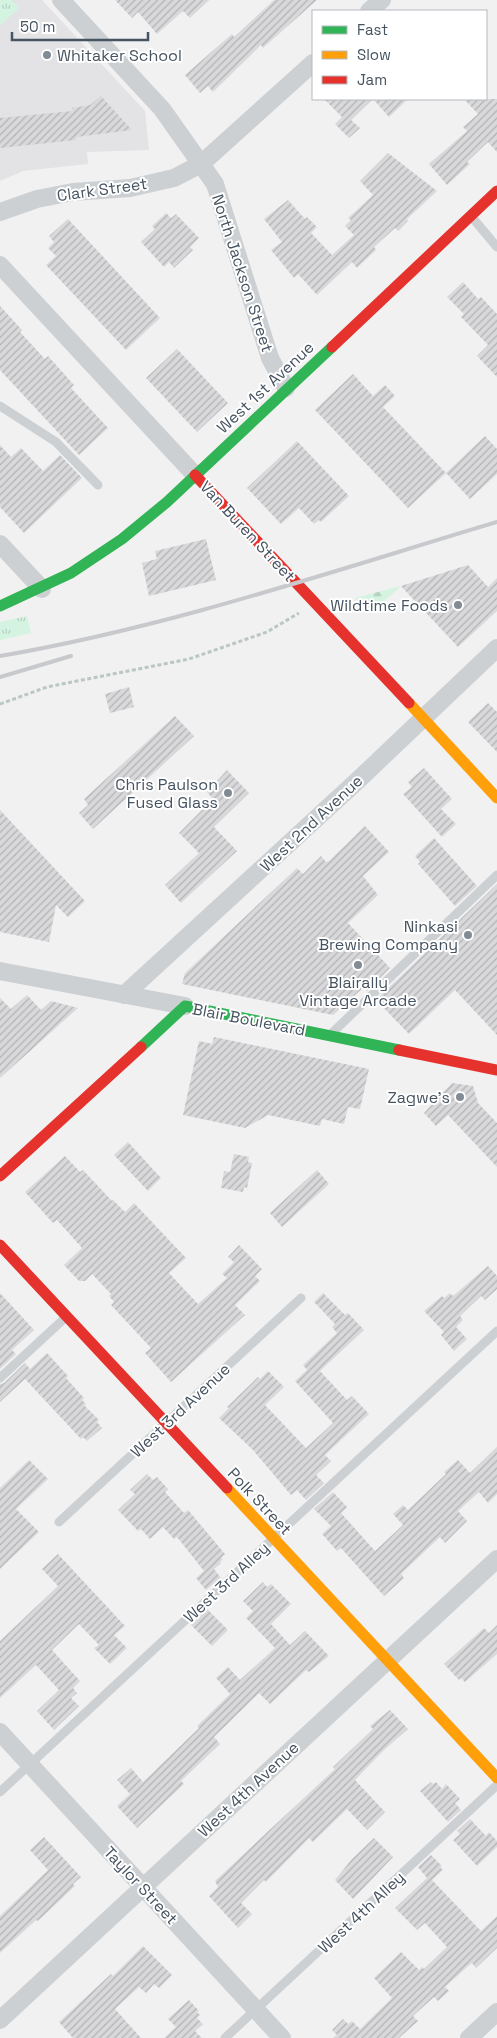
<svg xmlns="http://www.w3.org/2000/svg" width="497" height="2038" viewBox="0 0 497 2038" font-family="'Space Grotesk',sans-serif">
<defs>
<pattern id="grass-tufts" width="24" height="20" patternUnits="userSpaceOnUse" patternTransform="scale(1.25)"><rect width="24" height="20" fill="#d4f3e0"/><path d="M3 7l-1-3M5 7V3M7 7l1-3M15 17l-1-3M17 17v-4M19 17l1-3" fill="none" stroke="#b7d2c3"/></pattern>
<pattern id="forest-firs" width="22" height="20" patternUnits="userSpaceOnUse" patternTransform="scale(1.25)"><rect width="22" height="20" fill="#d4f3e0"/><path d="M5 1l3.5 6h-7zM16 11l3.5 6h-7z" fill="#b7d2c3"/></pattern>
<pattern id="building-hatch" width="6" height="6" patternUnits="userSpaceOnUse" patternTransform="scale(1.25)"><rect width="6" height="6" fill="#d9d9db"/><path d="M-1 1l2-2M0 6l6-6M5 7l2-2" fill="none" stroke="#b2b3b5"/></pattern>
</defs>
<rect width="100%" height="100%" fill="#f2f1f1"/>
<polygon fill="#e3e2e4" points="0,0 42,0 145,111 149,150 87,152 88,164 23,171 0,181"/>
<g fill="url(#grass-tufts)">
<polygon points="0,0 11,0 19,8 0,26"/>
<polygon points="27,616 31,633 0,640 0,622"/>
</g>
<polygon fill="url(#forest-firs)" points="401,586 370,614 355,598"/>
<g fill="url(#building-hatch)">
<polygon points="115,0 209,0 190,18 183,11 157,34 138,12 132,18"/>
<polygon points="274,0 317,0 263,48 261,45 213,92 208,86 200,93 185,75 232,34 234,37"/>
<polygon points="101,96 132,130 76,137 76,140 0,148 0,118 73,111 72,108 90,105"/>
<polygon points="324,99 408,99 389,117 373,99 351,120 360,128 349,138 335,124 342,117"/>
<polygon points="464,99 497,99 497,152 488,142 467,162 470,164 447,185 429,164 467,131 463,127 478,114"/>
<polygon points="388,153 437,191 407,219 408,221 398,231 395,228 374,247 376,250 357,268 352,262 317,295 298,274 294,278 271,250 282,242 264,219 288,200 305,219 307,217 317,227 311,233 332,255 354,235 345,226 351,220 348,218 373,195 360,181"/>
<polygon points="166,213 171,218 176,214 199,238 190,247 193,250 174,268 169,262 164,267 141,242 155,229 152,226"/>
<polygon points="68,219 160,318 126,350 46,265 56,256 48,248 54,242 49,236"/>
<polygon points="463,282 478,299 481,297 497,314 497,377 477,356 488,345 461,317 464,314 447,297"/>
<polygon points="0,306 22,330 20,332 45,359 48,356 74,385 71,388 108,428 79,455 0,370"/>
<polygon points="177,349 228,403 197,432 146,378"/>
<polygon points="353,374 373,396 385,385 395,396 383,407 446,473 408,508 315,410"/>
<polygon points="485,436 497,449 497,474 470,499 446,473"/>
<polygon points="297,441 349,496 321,522 319,520 314,524 299,508 281,524 247,488"/>
<polygon points="0,445 11,457 21,448 43,471 60,455 82,478 24,533 0,507"/>
<polygon points="206,539 216,580 149,596 142,563 157,559 155,551"/>
<polygon points="468,565 488,587 497,578 497,611 458,647 401,586"/>
<polygon points="129,687 134,707 110,713 105,694"/>
<polygon points="488,703 497,712 497,752 468,722"/>
<polygon points="175,716 194,736 93,829 79,813 88,805 84,799"/>
<polygon points="424,768 452,799 441,809 456,824 442,837 403,794 412,787 408,782"/>
<polygon points="227,770 249,793 214,827 237,851 181,903 165,885 199,853 179,833 213,799 207,792"/>
<polygon points="0,810 85,901 68,917 56,905 49,942 0,932"/>
<polygon points="365,826 389,852 363,876 378,895 348,923 390,968 367,991 364,987 333,1015 182,984 185,973 297,868 303,874 321,856 326,862 329,861"/>
<polygon points="434,838 477,886 455,906 418,864 420,862 415,856"/>
<polygon points="497,884 497,1035 455,990 409,1034 376,1000"/>
<polygon points="27,995 41,1010 51,1001 78,1008 0,1078 0,998 11,1009"/>
<polygon points="214,1037 369,1069 360,1109 348,1107 344,1124 322,1119 320,1126 268,1115 245,1128 183,1115 199,1041 212,1044"/>
<polygon points="452,1083 473,1086 478,1103 497,1123 497,1167 448,1115 436,1126 424,1113"/>
<polygon points="128,1142 161,1178 148,1191 114,1155"/>
<polygon points="234,1154 249,1157 248,1162 252,1163 247,1188 244,1187 243,1192 221,1188 224,1171 230,1172"/>
<polygon points="65,1156 80,1172 83,1170 112,1201 113,1200 125,1212 134,1203 186,1258 169,1273 198,1304 227,1278 222,1274 234,1262 228,1257 239,1245 262,1269 255,1276 260,1281 235,1305 245,1315 171,1382 145,1353 151,1348 111,1305 114,1302 109,1296 111,1294 92,1274 85,1281 79,1281 64,1265 82,1248 57,1220 53,1223 25,1192"/>
<polygon points="317,1170 329,1184 282,1227 270,1213"/>
<polygon points="488,1266 497,1276 497,1289 485,1300 481,1296 460,1316 463,1320 456,1327 467,1339 454,1351 441,1335 444,1332 424,1311 442,1296 444,1298 450,1293 453,1296"/>
<polygon points="0,1293 34,1330 12,1350 16,1354 0,1369"/>
<polygon points="323,1293 345,1315 348,1313 364,1330 320,1371 347,1400 352,1396 369,1414 325,1455 331,1461 316,1475 324,1483 306,1500 297,1490 291,1495 253,1450 219,1418 229,1408 227,1407 258,1377 260,1379 268,1371 284,1387 265,1405 306,1448 333,1423 295,1381 307,1370 303,1365 337,1333 332,1327 335,1324 314,1302"/>
<polygon points="47,1353 68,1376 66,1378 84,1398 82,1400 86,1404 84,1405 99,1420 97,1422 102,1428 87,1441 83,1437 81,1439 25,1379 0,1402 0,1384 4,1383 25,1363 30,1369"/>
<polygon points="497,1447 497,1494 488,1503 479,1492 458,1511 467,1521 445,1543 440,1537 401,1574 404,1578 384,1596 341,1548 337,1551 322,1534 331,1526 314,1509 333,1492 347,1507 341,1513 375,1551 403,1525 393,1514 403,1505 408,1510 446,1474 444,1472 458,1460 470,1473"/>
<polygon points="29,1460 48,1479 16,1509 39,1532 0,1569 0,1488"/>
<polygon points="147,1474 153,1480 157,1477 168,1489 165,1492 184,1513 188,1510 225,1554 221,1558 223,1559 220,1562 221,1563 214,1569 221,1578 206,1590 196,1578 204,1571 177,1537 174,1539 163,1527 150,1539 141,1529 138,1531 118,1510 135,1494 130,1490"/>
<polygon points="58,1554 125,1626 114,1635 127,1648 110,1664 94,1648 99,1645 79,1624 52,1650 80,1681 73,1688 77,1693 71,1698 79,1706 54,1730 37,1711 59,1690 36,1665 0,1698 0,1641 58,1586 42,1569"/>
<polygon points="263,1582 267,1587 271,1584 291,1604 271,1624 290,1645 305,1631 329,1656 309,1672 306,1670 270,1704 259,1693 214,1737 220,1744 181,1781 184,1784 137,1828 117,1806 130,1794 117,1780 131,1768 143,1782 167,1759 199,1728 197,1726 230,1694 216,1678 228,1667 240,1680 275,1648 246,1618 253,1611 243,1601"/>
<polygon points="207,1609 228,1630 212,1646 191,1625"/>
<polygon points="497,1625 497,1654 465,1682 461,1678 459,1680 444,1664 484,1628 489,1633"/>
<polygon points="390,1710 408,1729 384,1750 355,1780 385,1812 367,1830 347,1809 313,1842 309,1838 266,1882 264,1880 241,1903 252,1914 238,1928 209,1896 218,1887 215,1881 335,1769 333,1767 373,1729 370,1726"/>
<polygon points="431,1782 433,1784 436,1782 442,1789 446,1784 460,1799 455,1803 461,1810 448,1822 420,1791"/>
<polygon points="470,1819 486,1836 489,1832 497,1841 497,1847 477,1866 453,1840 460,1834 457,1831"/>
<polygon points="44,1837 81,1877 73,1884 75,1886 38,1921 36,1920 0,1953 0,1916 48,1870 30,1850"/>
<polygon points="374,1838 393,1857 353,1899 335,1880 352,1859"/>
<polygon points="431,1855 442,1866 440,1867 443,1870 432,1880 481,1931 497,1916 497,1948 476,1968 472,1963 466,1968 445,1987 449,1991 438,2001 434,1997 413,2016 418,2021 399,2038 333,2038 337,2035 332,2030 343,2019 348,2024 352,2021 360,2029 392,1998 374,1978 401,1952 419,1970 422,1967 424,1969 447,1947 425,1923 417,1930 395,1908 427,1878 418,1867"/>
<polygon points="143,1946 172,1975 159,1988 154,1984 146,1993 139,1987 115,2009 141,2038 73,2038 59,2022 111,1974 113,1976"/>
<polygon points="189,2000 199,2011 197,2012 200,2015 197,2018 203,2024 195,2031 202,2038 164,2038 176,2027 168,2019"/>
</g>
<g fill="none" stroke-linecap="round" stroke-linejoin="round">
<polyline stroke="#bac7c3" stroke-width="3" stroke-dasharray="4 2.5" stroke-linecap="butt" points="0,704 47,687 189,659 267,632 299,613"/>
<g stroke="#cdd0d3" stroke-width="9">
<polyline points="471,216 497,247"/>
<polyline points="0,406 56,442 98,485"/>
<polyline points="332,1033 497,875"/>
<polyline points="0,1378 66,1317"/>
<polyline points="59,1522 301,1298"/>
<polyline points="0,1792 497,1331"/>
<polyline points="225,2038 497,1785"/>
</g>
<g stroke="#cdd0d3" stroke-width="18">
<polyline points="61,0 162,109 215,184 270,358 286,388"/>
<polyline points="369,11 382,0"/>
<polyline points="0,212 37,199 73,192 130,188 174,178 201,164 313,63"/>
<polyline points="0,265 195,475"/>
<polyline points="0,544 42,589"/>
<polyline points="0,971 185,1006"/>
<polyline points="124,995 356,782 497,648"/>
<polyline points="0,1732 282,2038"/>
<polyline points="0,2020 497,1559"/>
<polyline points="469,2038 497,2012"/>
</g>
<g stroke="#30b455" stroke-width="11">
<polyline points="0,606 71,573 122,539 167,502 332,347"/>
<polyline points="141,1047 185,1006 399,1050"/>
</g>
<g stroke="#ff9f0a" stroke-width="11">
<polyline points="409,703 497,798"/>
<polyline points="227,1488 497,1778"/>
</g>
<g stroke="#e5322d" stroke-width="11">
<polyline points="332,347 497,191"/>
<polyline points="195,475 409,703"/>
<polyline points="399,1050 497,1070"/>
<polyline points="0,1176 141,1047"/>
<polyline points="0,1245 227,1488"/>
</g>
<g stroke="#c7c9cc" stroke-width="4">
<path d="M0,656C169,627 333,571 497,522"/>
<polyline points="0,677 71,656"/>
</g>
</g>
<g fill="#828a93" stroke="#fff" stroke-width="2">
<circle cx="47" cy="55" r="5"/>
<circle cx="458" cy="605" r="5"/>
<circle cx="228" cy="793" r="5"/>
<circle cx="468" cy="935" r="5"/>
<circle cx="358" cy="965" r="5"/>
<circle cx="460" cy="1097" r="5"/>
</g>
<g text-anchor="middle" stroke-width="4" stroke-linejoin="round" paint-order="stroke">
<g font-size="16" fill="#465360" stroke="#fff" text-anchor="end">
<text x="57" y="61" text-anchor="start">Whitaker School</text>
<text x="448" y="611">Wildtime Foods</text>
<text x="218" y="790">Chris Paulson<tspan x="218" dy="18">Fused Glass</tspan></text>
<text x="458" y="932">Ninkasi<tspan x="458" dy="18">Brewing Company</tspan></text>
<text x="358" y="988" text-anchor="middle">Blairally<tspan x="358" dy="18">Vintage Arcade</tspan></text>
<text x="450" y="1103">Zagwe's</text>
</g>
<g font-size="16" fill="#465360" stroke="#fff">
<text transform="translate(102 189) rotate(-8)" y="6">Clark Street</text>
<text transform="translate(243 273) rotate(72)" y="6">North Jackson Street</text>
<text transform="translate(265 387) rotate(-43)" y="6">West 1st Avenue</text>
<text transform="translate(248 531) rotate(47)" y="6">Van Buren Street</text>
<text transform="translate(311 823) rotate(-43)" y="6">West 2nd Avenue</text>
<text transform="translate(249 1019) rotate(11)" y="6">Blair Boulevard</text>
<text transform="translate(180 1410) rotate(-43)" y="6">West 3rd Avenue</text>
<text transform="translate(260 1501) rotate(47)" y="6">Polk Street</text>
<text transform="translate(226 1582) rotate(-43)" y="6">West 3rd Alley</text>
<text transform="translate(248 1789) rotate(-43)" y="6">West 4th Avenue</text>
<text transform="translate(141 1885) rotate(47)" y="6">Taylor Street</text>
<text transform="translate(361 1912) rotate(-43)" y="6">West 4th Alley</text>
</g>
</g>
<rect x="312" y="10" width="175" height="90" fill="#ffffff" stroke="#b5babf"/>
<rect x="322" y="26" width="25" height="8" fill="#30b455" stroke="#b5babf"/>
<text x="357" y="35" font-size="15" fill="#465360">Fast</text>
<rect x="322" y="51" width="25" height="8" fill="#ff9f0a" stroke="#b5babf"/>
<text x="357" y="60" font-size="15" fill="#465360">Slow</text>
<rect x="322" y="76" width="25" height="8" fill="#e5322d" stroke="#b5babf"/>
<text x="357" y="85" font-size="15" fill="#465360">Jam</text>
<path d="M12 32v8h136v-8" fill="none" stroke="#465360" stroke-width="2.5"/>
<text x="20" y="32" font-size="15" fill="#465360" stroke="#ffffff" stroke-width="4" paint-order="stroke">50 m</text>
</svg>
